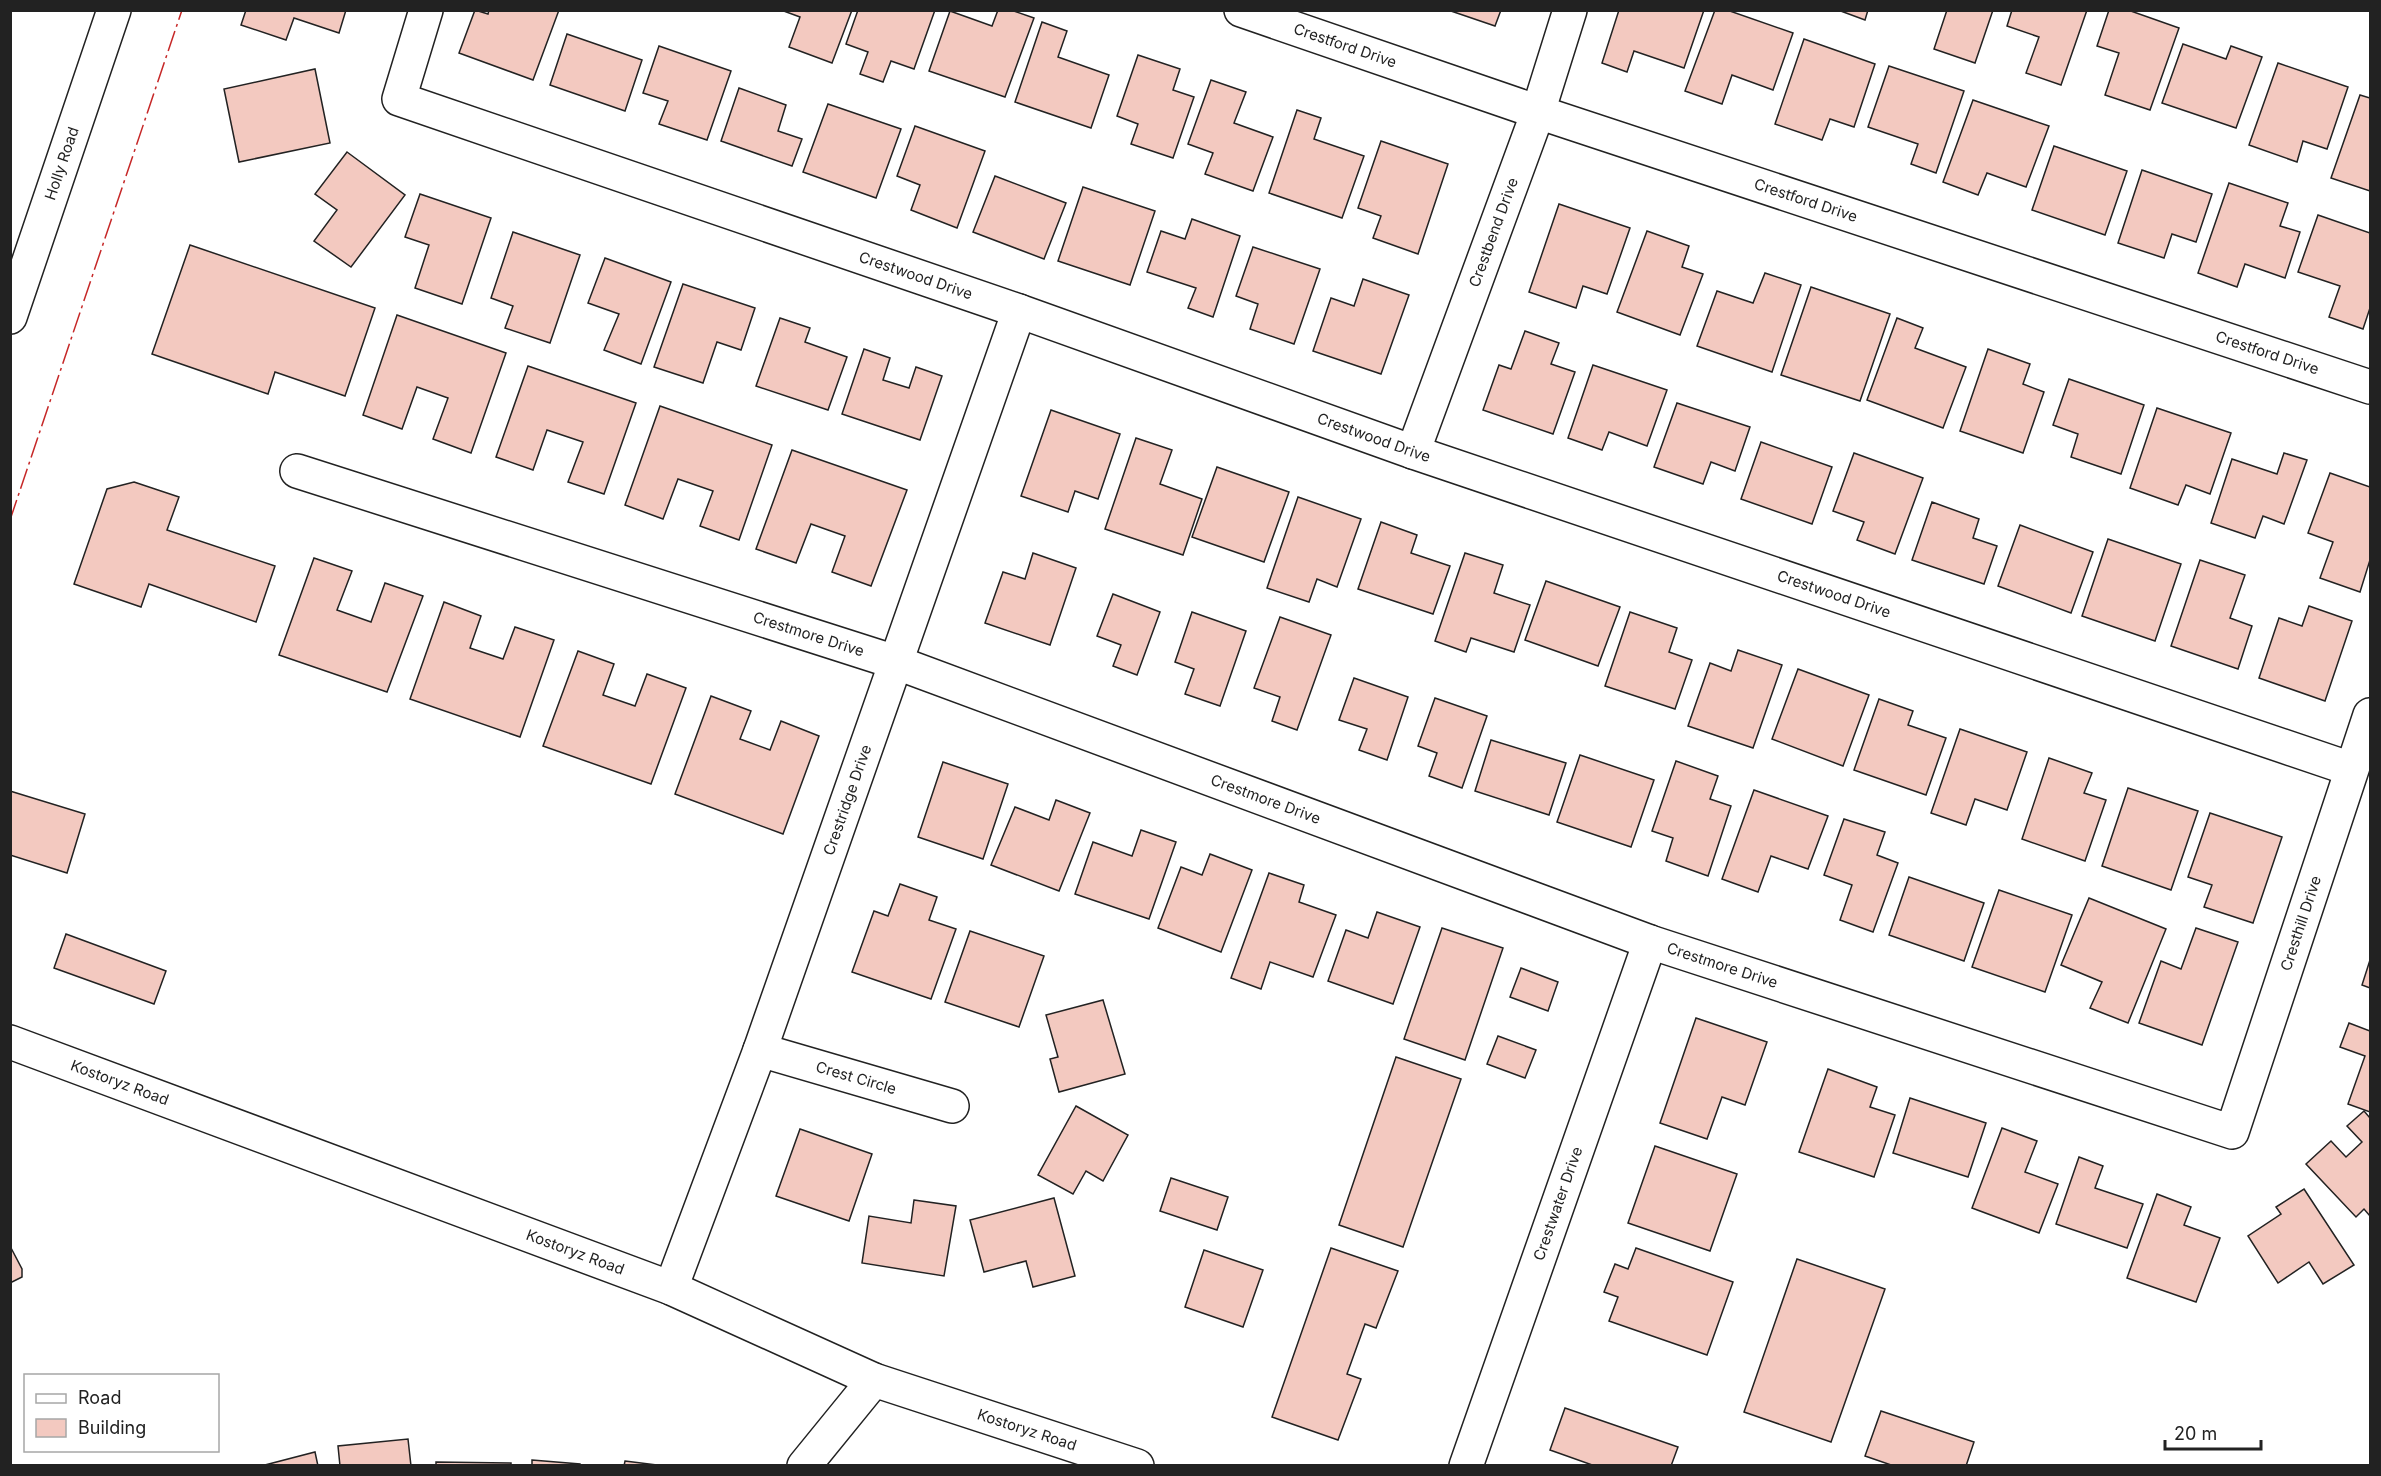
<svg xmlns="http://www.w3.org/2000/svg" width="2381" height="1476" viewBox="0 0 2381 1476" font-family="Inter,sans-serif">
<rect width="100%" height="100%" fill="#fff"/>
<g fill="#f3c9c0" stroke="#222" stroke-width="1.5">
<polygon points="246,10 346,10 339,33 294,18 286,40 241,25"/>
<polygon points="475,10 488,14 489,10 559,10 533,80 459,53"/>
<polygon points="781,10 852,10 832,63 789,47 800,17"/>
<polygon points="858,10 935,10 914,69 891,61 883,82 860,74 868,52 846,44"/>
<polygon points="998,10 1011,10 1034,18 1005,97 929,71 950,11 992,26"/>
<polygon points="1448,10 1501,10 1495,26"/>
<polygon points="1619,10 1704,10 1684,68 1634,51 1627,72 1602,63"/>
<polygon points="1715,10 1727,10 1793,33 1773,90 1732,75 1722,104 1685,91"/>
<polygon points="1838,10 1868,10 1865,20"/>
<polygon points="1947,10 1993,10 1975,63 1934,49"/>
<polygon points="2012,10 2087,10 2061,85 2026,73 2039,37 2007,26"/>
<polygon points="2109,10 2128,10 2179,28 2150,110 2105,95 2119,53 2097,46"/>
<polygon points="1042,22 1067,31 1058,57 1109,75 1091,128 1015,102"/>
<polygon points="567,34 642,60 625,111 550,85"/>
<polygon points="1804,39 1875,64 1854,127 1830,119 1822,140 1775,124"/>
<polygon points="2183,44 2226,59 2231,46 2262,57 2236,128 2162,103"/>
<polygon points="659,46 731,71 707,140 659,124 668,101 643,93"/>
<polygon points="1138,55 1180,69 1173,90 1194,97 1173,158 1131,144 1138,124 1117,116"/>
<polygon points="2278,63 2348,87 2327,149 2303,141 2297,162 2249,145"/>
<polygon points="1889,66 1964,91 1936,173 1911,164 1918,144 1868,127"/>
<polygon points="315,69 330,143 239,162 224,89"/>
<polygon points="1211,80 1246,92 1234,123 1273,137 1253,191 1205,174 1213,153 1188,144"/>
<polygon points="739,88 786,105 778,131 802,139 792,166 721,141"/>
<polygon points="2360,95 2370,98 2370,191 2331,178"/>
<polygon points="1973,100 2049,126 2026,187 1987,173 1978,195 1943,182"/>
<polygon points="828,104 901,129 876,198 803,172"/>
<polygon points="1297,110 1321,118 1314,139 1364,156 1342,218 1269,193"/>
<polygon points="915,126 985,151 957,228 911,210 920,185 897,176"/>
<polygon points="1381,141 1448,164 1418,254 1373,238 1381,216 1358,208"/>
<polygon points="2054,146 2127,171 2105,235 2032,210"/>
<polygon points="347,152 405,195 351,267 314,241 337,210 315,194"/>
<polygon points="2142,170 2212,194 2196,242 2172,234 2164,258 2118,243"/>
<polygon points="995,176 1066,203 1044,259 973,232"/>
<polygon points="2229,183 2288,203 2280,226 2300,232 2285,278 2245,264 2237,287 2198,273"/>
<polygon points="1083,187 1155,211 1130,285 1058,261"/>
<polygon points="420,194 491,218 462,304 415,288 429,245 405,237"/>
<polygon points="1559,204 1630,228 1607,294 1583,286 1576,308 1529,292"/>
<polygon points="2318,215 2370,233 2370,308 2363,329 2329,317 2340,286 2298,272"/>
<polygon points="1192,219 1240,236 1213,317 1188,308 1196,288 1147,272 1161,231 1185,239"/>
<polygon points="1647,231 1689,246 1682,267 1703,274 1680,335 1617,312"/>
<polygon points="513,232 580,255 550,343 505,328 513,306 491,298"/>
<polygon points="190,245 375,308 345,396 275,372 268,394 152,354"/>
<polygon points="1253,247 1320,269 1294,344 1250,329 1258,304 1236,296"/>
<polygon points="605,258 671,282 641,364 604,350 619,314 588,303"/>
<polygon points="1765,273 1801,285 1772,372 1697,346 1717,291 1753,303"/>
<polygon points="1363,279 1409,295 1381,374 1313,351 1331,298 1354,306"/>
<polygon points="683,284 755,308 741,350 717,342 703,383 654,367"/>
<polygon points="1811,287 1890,314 1860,401 1781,375"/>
<polygon points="397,315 506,353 471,453 433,439 448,398 417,387 402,429 363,415"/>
<polygon points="780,318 810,328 805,342 847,357 828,410 756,386"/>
<polygon points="1897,318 1923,328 1915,348 1966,367 1943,428 1867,400"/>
<polygon points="1525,331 1559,343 1551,364 1575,372 1553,434 1483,410 1499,365 1511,369"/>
<polygon points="864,349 890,358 883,380 909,388 916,367 942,376 920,440 842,414"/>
<polygon points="1988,349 2030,364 2023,384 2044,392 2023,453 1960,431"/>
<polygon points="1593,365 1667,390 1647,446 1609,432 1602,450 1568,438"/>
<polygon points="528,366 636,403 604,494 568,482 583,442 547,430 533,470 496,457"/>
<polygon points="2069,379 2144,405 2121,474 2071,457 2078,434 2053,425"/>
<polygon points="1677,403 1750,427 1735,471 1711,462 1703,484 1654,467"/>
<polygon points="660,406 772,445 739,540 700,526 713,491 678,479 663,519 625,505"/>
<polygon points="2157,408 2231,433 2210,494 2186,485 2178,505 2130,488"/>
<polygon points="1051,410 1120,434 1098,499 1075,491 1068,512 1021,496"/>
<polygon points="1136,438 1172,450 1160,484 1202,499 1183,555 1105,529"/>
<polygon points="1761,442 1832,467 1812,524 1741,499"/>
<polygon points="792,450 907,490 871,586 832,572 845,536 811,524 796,563 756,549"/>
<polygon points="1854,453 1923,478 1895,554 1857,540 1864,522 1833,511"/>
<polygon points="2284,453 2307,460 2284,524 2263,516 2255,538 2211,523 2232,459 2277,474"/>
<polygon points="1217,467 1289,492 1264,562 1192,537"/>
<polygon points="2330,473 2370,487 2370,560 2360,592 2320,578 2333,542 2308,533"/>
<polygon points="134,482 179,497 167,530 275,566 256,622 149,584 141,607 74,584 107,489"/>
<polygon points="1298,497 1361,519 1337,587 1317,579 1309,602 1267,588"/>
<polygon points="1932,502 1979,519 1973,538 1997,546 1984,584 1912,560"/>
<polygon points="1381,522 1417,535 1411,553 1450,566 1433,614 1358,589"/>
<polygon points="2020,525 2093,552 2071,613 1998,586"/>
<polygon points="2108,539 2181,564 2155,641 2082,616"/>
<polygon points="1033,553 1076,568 1050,645 985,623 1003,572 1025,579"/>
<polygon points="1465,553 1503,565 1494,593 1530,605 1514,652 1471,638 1466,652 1435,641"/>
<polygon points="314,558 352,571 337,610 371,622 385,583 423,596 387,692 279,655"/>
<polygon points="2200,560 2245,575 2230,618 2252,626 2238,669 2171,646"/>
<polygon points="1546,581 1620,607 1598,666 1525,640"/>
<polygon points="1113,594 1160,612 1137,675 1113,666 1121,645 1097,636"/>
<polygon points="444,602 481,616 470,648 503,659 515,627 554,640 520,737 410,699"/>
<polygon points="2309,606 2352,621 2325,701 2259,678 2279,618 2302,626"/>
<polygon points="1192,612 1246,631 1220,706 1185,694 1194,669 1175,662"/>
<polygon points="1630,612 1677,628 1669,652 1692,660 1675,709 1605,686"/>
<polygon points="1280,617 1331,635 1297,730 1272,721 1280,697 1254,688"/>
<polygon points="1738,650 1782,665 1753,748 1688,726 1710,663 1731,671"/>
<polygon points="578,651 614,664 603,695 635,706 647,674 686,688 651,784 543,746"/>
<polygon points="1798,669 1869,695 1843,766 1772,739"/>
<polygon points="1354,678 1408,697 1387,760 1359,750 1367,729 1339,720"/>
<polygon points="711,696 751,711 740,739 770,750 781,721 819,736 783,834 675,794"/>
<polygon points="1435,698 1487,716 1462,788 1429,776 1437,753 1418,746"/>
<polygon points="1879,699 1913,711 1908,725 1946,738 1926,795 1854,770"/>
<polygon points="1960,729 2027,752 2007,810 1975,799 1966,825 1931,813"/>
<polygon points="1491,740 1566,763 1549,815 1475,791"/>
<polygon points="1580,755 1654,780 1631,847 1557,822"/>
<polygon points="2049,758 2092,773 2084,793 2106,800 2085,861 2022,839"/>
<polygon points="1676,761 1718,776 1710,799 1731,806 1708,876 1666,861 1673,838 1652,831"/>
<polygon points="943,762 1008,784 983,859 918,837"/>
<polygon points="2128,788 2198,811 2171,890 2102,866"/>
<polygon points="1754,790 1828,816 1808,869 1771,856 1758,892 1722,879"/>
<polygon points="10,791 85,814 67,873 10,855"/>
<polygon points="1056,800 1090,813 1059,891 991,865 1015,807 1049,820"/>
<polygon points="2210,813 2282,837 2253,923 2204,907 2212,885 2188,877"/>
<polygon points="1844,819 1885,832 1877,855 1898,863 1873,932 1840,920 1852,885 1824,875"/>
<polygon points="1141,830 1176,842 1149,919 1075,894 1093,842 1132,856"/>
<polygon points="1210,854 1252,870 1221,952 1158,928 1181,867 1202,875"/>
<polygon points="1269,873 1304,885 1299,902 1336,915 1313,977 1270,962 1261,989 1231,978"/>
<polygon points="1909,877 1984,903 1964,961 1889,935"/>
<polygon points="900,884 937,897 929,920 956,929 931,999 852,972 874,911 888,916"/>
<polygon points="1999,890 2072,915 2045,992 1972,967"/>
<polygon points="2089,898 2166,929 2128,1023 2090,1008 2102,982 2061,965"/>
<polygon points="1377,912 1420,927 1393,1004 1328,981 1346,930 1368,938"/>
<polygon points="1442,928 1503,948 1465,1060 1404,1039"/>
<polygon points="2196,928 2238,942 2202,1045 2139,1023 2161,961 2181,969"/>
<polygon points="970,931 1044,956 1019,1027 945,1002"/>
<polygon points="66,934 166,971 154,1004 54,968"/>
<polygon points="2370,960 2370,988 2362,985"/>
<polygon points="1521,968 1558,982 1548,1011 1510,997"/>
<polygon points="1103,1000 1125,1074 1059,1092 1050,1059 1058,1057 1046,1015"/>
<polygon points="1696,1018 1767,1042 1745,1105 1722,1097 1707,1139 1660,1123"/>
<polygon points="2349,1023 2370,1031 2370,1112 2348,1104 2365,1056 2340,1047"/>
<polygon points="1498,1036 1536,1050 1525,1078 1487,1064"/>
<polygon points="1396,1057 1461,1079 1403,1247 1339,1225"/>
<polygon points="1828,1069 1877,1087 1870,1107 1895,1115 1874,1177 1799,1152"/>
<polygon points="1910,1098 1986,1123 1968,1177 1893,1153"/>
<polygon points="1076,1106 1128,1135 1103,1181 1086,1171 1073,1194 1038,1175"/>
<polygon points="2364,1111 2370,1118 2370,1216 2364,1209 2356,1217 2306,1164 2331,1141 2346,1157 2362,1142 2347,1126"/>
<polygon points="2002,1128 2037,1141 2025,1172 2058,1184 2039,1233 1972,1208"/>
<polygon points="800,1129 872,1154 849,1221 776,1196"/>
<polygon points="1655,1146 1737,1174 1710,1251 1628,1223"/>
<polygon points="2079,1157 2103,1166 2095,1188 2143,1204 2127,1248 2056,1224"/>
<polygon points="1171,1178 1228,1197 1217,1230 1160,1211"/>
<polygon points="2304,1189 2354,1265 2323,1284 2309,1262 2278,1283 2248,1236 2281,1214 2276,1207"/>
<polygon points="2157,1194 2191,1207 2184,1225 2220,1238 2196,1302 2127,1278"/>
<polygon points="1054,1198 1075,1276 1033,1287 1026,1261 984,1272 970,1220"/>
<polygon points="914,1200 956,1206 944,1276 862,1263 869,1216 911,1223"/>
<polygon points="10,1246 22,1269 22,1277 10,1283"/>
<polygon points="1331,1248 1398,1271 1376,1328 1365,1324 1347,1374 1361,1379 1338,1440 1272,1417"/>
<polygon points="1636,1248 1733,1282 1707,1355 1609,1321 1618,1297 1604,1292 1615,1264 1628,1269"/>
<polygon points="1204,1250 1263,1270 1243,1327 1185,1307"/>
<polygon points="1797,1259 1885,1289 1831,1442 1744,1412"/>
<polygon points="1565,1408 1678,1447 1671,1466 1595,1466 1550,1450"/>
<polygon points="1881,1411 1974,1442 1966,1466 1894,1466 1865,1456"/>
<polygon points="408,1439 411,1466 340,1466 338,1446"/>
<polygon points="315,1452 318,1466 261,1466"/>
<polygon points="532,1460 580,1464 580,1466 532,1466"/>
<polygon points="625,1461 665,1466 624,1466"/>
<polygon points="436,1462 511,1463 511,1466 436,1466"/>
</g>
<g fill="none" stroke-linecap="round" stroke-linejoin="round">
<defs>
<g id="minor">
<path id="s1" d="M426,10L399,99L1019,311L1413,452L2351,769"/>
<path id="s2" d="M1241,10L1538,112L2370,387"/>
<path id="s3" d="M1413,452L1538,112L1570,10"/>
<path id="s4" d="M297,471L895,662L1650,942L2232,1132L2370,715"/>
<path id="s5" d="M760,1050L952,1106"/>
<path id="s6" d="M671,1288L760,1050L1019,311"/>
<polyline points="804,1466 874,1380"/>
<path id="s7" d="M1466,1466L1650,942"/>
</g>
<g id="major">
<path id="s8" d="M10,317L114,10"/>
<path id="s9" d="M10,1042L671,1288L874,1380L1137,1466"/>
</g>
</defs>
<use href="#minor" stroke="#222" stroke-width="36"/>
<use href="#major" stroke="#222" stroke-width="36"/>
<use href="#minor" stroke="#fff" stroke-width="33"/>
<use href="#major" stroke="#fff" stroke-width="33"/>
<polyline stroke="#c62828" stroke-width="1.5" stroke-dasharray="21 4.5 3 4.5" stroke-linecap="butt" points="10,520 182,10"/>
</g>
<g text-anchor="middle" stroke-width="4.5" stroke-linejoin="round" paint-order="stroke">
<g font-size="15" fill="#222" stroke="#fff">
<text dy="5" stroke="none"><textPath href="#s2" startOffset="110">Crestford Drive</textPath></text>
<text dy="5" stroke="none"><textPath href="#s8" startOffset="162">Holly Road</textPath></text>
<text dy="5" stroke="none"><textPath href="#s2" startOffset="596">Crestford Drive</textPath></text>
<text dy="5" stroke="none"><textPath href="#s3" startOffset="234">Crestbend Drive</textPath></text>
<text dy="5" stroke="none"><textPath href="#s1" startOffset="639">Crestwood Drive</textPath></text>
<text dy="5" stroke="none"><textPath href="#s2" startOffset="1082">Crestford Drive</textPath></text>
<text dy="5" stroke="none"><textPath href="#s1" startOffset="1125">Crestwood Drive</textPath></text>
<text dy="5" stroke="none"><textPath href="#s1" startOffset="1611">Crestwood Drive</textPath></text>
<text dy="5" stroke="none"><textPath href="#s4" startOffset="537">Crestmore Drive</textPath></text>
<text dy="5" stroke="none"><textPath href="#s4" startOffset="1023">Crestmore Drive</textPath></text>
<text dy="5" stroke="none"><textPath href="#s6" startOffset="519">Crestridge Drive</textPath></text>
<text dy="5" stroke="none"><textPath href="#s4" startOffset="2265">Cresthill Drive</textPath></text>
<text dy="5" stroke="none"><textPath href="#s4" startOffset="1509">Crestmore Drive</textPath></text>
<text dy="5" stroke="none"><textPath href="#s5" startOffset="100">Crest Circle</textPath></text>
<text dy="5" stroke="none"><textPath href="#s9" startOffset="117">Kostoryz Road</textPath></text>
<text dy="5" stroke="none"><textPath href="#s7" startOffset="278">Crestwater Drive</textPath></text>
<text dy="5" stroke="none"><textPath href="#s9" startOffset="603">Kostoryz Road</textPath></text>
<text dy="5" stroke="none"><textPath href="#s9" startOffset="1089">Kostoryz Road</textPath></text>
</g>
</g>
<rect width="2381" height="1476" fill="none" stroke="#222222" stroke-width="24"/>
<rect x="24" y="1374" width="195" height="78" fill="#ffffff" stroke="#a7a7a7" stroke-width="1.5"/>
<rect x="36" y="1394" width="30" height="9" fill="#ffffff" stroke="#a7a7a7" stroke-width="1.5"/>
<text x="78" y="1404" font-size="18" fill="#222222">Road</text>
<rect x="36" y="1419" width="30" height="18" fill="#f3c9c0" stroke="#a7a7a7" stroke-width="1.5"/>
<text x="78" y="1434" font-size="18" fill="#222222">Building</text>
<path d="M2165 1440v9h96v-9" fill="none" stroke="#222222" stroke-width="3"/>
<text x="2174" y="1440" font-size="18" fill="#222222" stroke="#ffffff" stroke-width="4.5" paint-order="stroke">20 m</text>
</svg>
